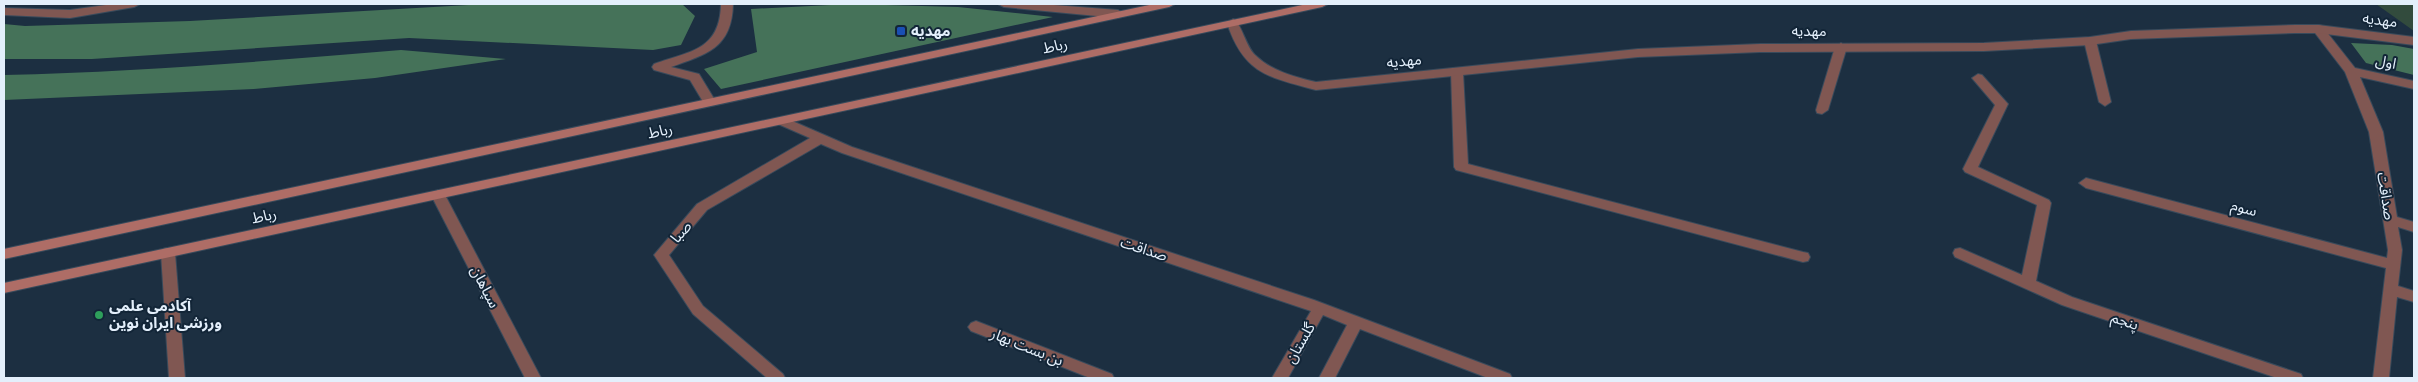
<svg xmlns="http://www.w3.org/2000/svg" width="2418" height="382" viewBox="0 0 2418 382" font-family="'Fira Sans Condensed','Noto Sans Arabic',sans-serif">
<rect width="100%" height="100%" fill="#1c2f41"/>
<polygon fill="#324b3d" points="2376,4 2414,4 2414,31"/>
<g fill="#457259">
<polygon points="486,4 682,4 695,16 681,45 653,50 409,38 92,59 4,59 4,24 25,26 190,21"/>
<polygon points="850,4 958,7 1053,17 721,89 704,69 757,52 751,9"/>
<polygon points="2351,43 2392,45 2414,49 2414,75 2366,63"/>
<path d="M401,50L506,59L375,78L254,89L4,100V75C136,72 268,61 401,50Z"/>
</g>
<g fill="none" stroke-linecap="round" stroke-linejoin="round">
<defs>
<g id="minor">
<polygon points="113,4 140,4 134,7 70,18 4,15 4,8 70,10"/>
<path d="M721,4H733C732,48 707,54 671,67L699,74L716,102L710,106L705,105L690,80L654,70L652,67L654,64C691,51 720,50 721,4Z"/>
<polygon points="998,4 1041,4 1118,10 1124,14 1118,18 1004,7"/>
<polygon points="2318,25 2322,26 2355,68 2414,81 2414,89 2360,77 2383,132 2397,217 2414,222 2414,232 2398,227 2402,250 2398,286 2414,291 2414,302 2397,297 2389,378 2373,378 2386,268 2086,188 2079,183 2086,178 2387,258 2388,250 2369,132 2345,72 2312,29"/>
<polygon points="2090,37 2096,41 2111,102 2105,106 2099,102 2084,41"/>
<polygon points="1841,43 1847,47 1828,110 1822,114 1817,113 1816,110 1835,47"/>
<polygon points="1457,68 1463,72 1468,164 1803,252 1808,253 1810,257 1808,261 1803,262 1456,170 1454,167 1451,72"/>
<polygon points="1978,74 1982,75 2008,104 1978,167 2049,200 2051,203 2036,281 2072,297 2301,374 2303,378 2277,378 2062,305 1955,257 1953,253 1955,249 1960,248 2022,275 2037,205 1965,172 1963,169 1995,105 1972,78"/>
<polygon points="783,117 852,147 1314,300 1510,374 1512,378 1488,378 1360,329 1335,378 1319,378 1347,325 1323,315 1288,378 1272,378 1311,311 842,153 821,144 707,210 669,255 703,306 783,374 785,378 767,378 693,314 654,255 697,204 810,138 778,124 777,121"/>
<polygon points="438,190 445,195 541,378 525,378 431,195"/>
<polygon points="168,248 173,249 175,253 185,378 169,378 161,253 163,249"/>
<polygon points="976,321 1112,374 1114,378 1090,378 971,331 968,327 971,323"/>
</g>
<path id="tertiary" d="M1233,19C1241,22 1246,47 1255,55C1271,71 1295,77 1316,82L1638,49L1760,44L1984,43L2090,37L2131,31L2295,25H2318L2414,37V45L2318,33H2295L2131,39L2090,45L1984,51L1760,52L1638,57L1316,90C1268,77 1244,74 1227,23Z"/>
<g id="secondary">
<polygon points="1154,4 1175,4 1169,7 4,259 4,249"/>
<polygon points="1307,4 1328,4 1322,7 4,293 4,283"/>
</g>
</defs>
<use href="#minor" stroke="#384a5b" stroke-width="2"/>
<use href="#tertiary" stroke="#384a5b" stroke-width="2"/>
<use href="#secondary" stroke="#384a5b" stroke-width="2"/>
<use href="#minor" fill="#805752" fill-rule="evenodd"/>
<use href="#tertiary" fill="#805752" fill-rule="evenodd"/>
<use href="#secondary" fill="#ae6d66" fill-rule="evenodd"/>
</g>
<rect fill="#1a4fb4" stroke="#122537" stroke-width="2" x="896" y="26" width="10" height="10" rx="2.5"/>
<circle fill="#2e9e5b" stroke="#122537" stroke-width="2" cx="99" cy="315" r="5"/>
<g text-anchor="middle" stroke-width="4" stroke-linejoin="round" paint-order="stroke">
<g font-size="15" fill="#e3effb" stroke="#122537">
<text transform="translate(2380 20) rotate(7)" y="5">مهدیه</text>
<text x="1809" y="36">مهدیه</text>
<text transform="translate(1055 46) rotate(-12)" y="5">رباط</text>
<text transform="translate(1404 61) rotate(-6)" y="5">مهدیه</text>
<text transform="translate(2386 62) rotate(12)" y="5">اول</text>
<text transform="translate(660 131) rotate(-12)" y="5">رباط</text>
<text transform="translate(2386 196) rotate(81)" y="5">صداقت</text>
<text transform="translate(2244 208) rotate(15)" y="5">سوم</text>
<text transform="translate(264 216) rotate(-12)" y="5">رباط</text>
<text transform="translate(681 232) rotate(-49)" y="5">صبا</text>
<text transform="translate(1144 249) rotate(18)" y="5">صداقت</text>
<text transform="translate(485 287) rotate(63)" y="5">سپاهان</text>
<text transform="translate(2125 321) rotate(19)" y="5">پنجم</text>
<text transform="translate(1300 343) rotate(-60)" y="5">گلستان</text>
<text transform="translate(1027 347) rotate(22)" y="5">بن بست بهار</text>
</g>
<g font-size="15" font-weight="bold" fill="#e3effb" stroke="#122537" text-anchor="start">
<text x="911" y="36">مهدیه</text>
<text x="109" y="311">آکادمی علمی<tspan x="109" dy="17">ورزشی ایران نوین</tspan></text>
</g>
</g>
<rect width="2418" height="382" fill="none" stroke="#e3effb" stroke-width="10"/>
</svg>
